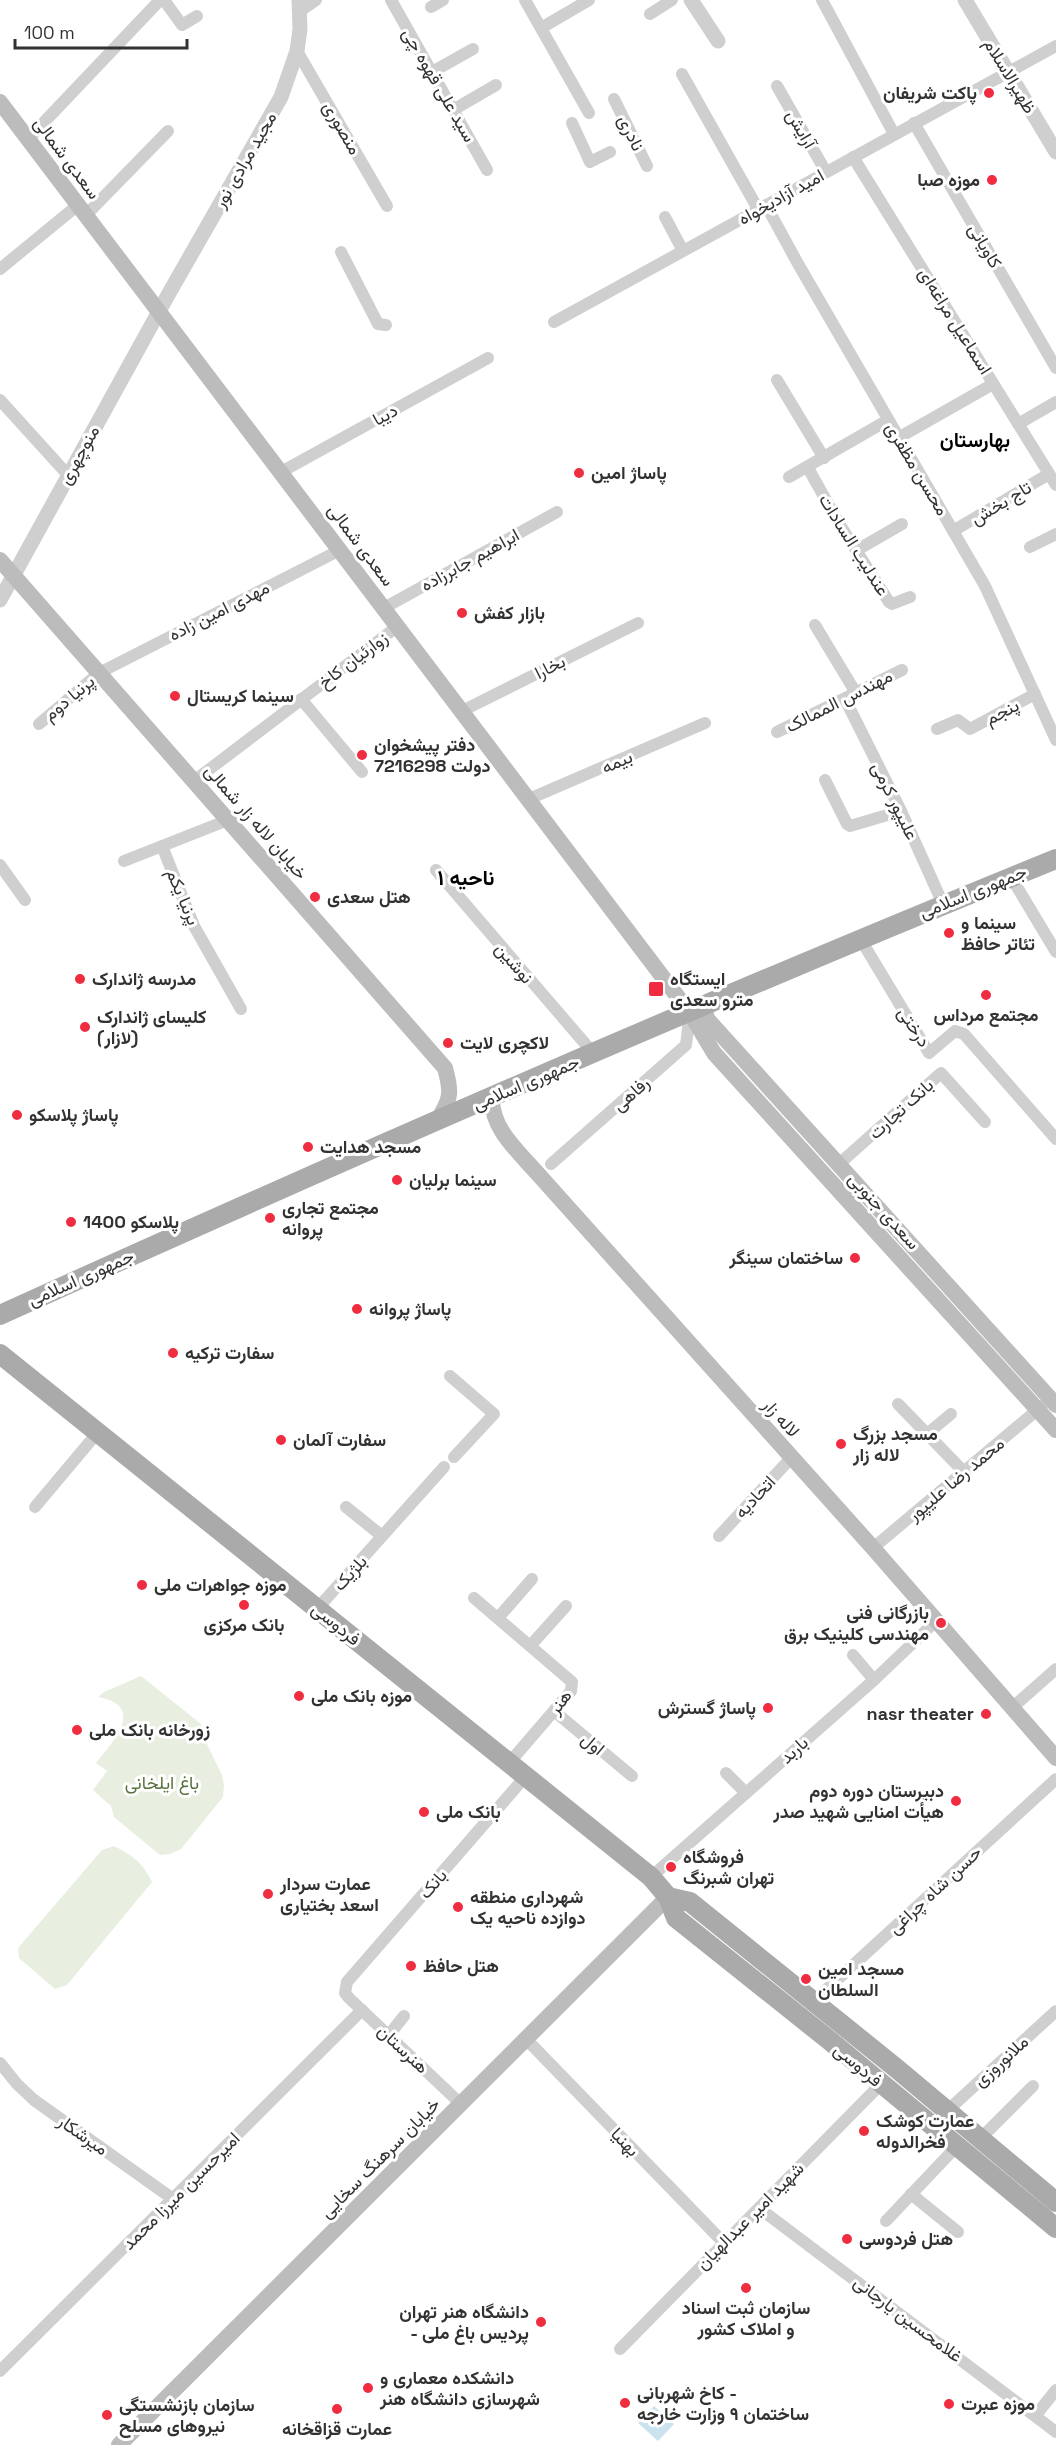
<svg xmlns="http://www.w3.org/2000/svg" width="1056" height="2445" viewBox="0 0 1056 2445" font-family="'Space Grotesk',Vazirmatn,sans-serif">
<rect width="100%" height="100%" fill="#fff"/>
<g fill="#e8efe0">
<path d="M141,1676L201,1724L205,1740L222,1775L224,1785L223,1797L181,1849L170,1854L160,1855L114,1817L111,1806L93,1790L107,1771L96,1763C113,1741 147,1706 98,1697L104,1692Z"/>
<path d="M114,1846C132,1855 143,1863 152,1882L67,1985L55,1989L19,1958L18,1948L102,1850Z"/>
</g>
<polygon fill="#cbe2ef" points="654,2406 674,2424 658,2441 638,2423"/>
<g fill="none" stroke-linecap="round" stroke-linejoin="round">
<g stroke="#cfcfcf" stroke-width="12">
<polyline points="164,0 182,25 197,16"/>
<polyline points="391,0 487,170"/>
<polyline points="525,0 589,113"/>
<polyline points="822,0 894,134"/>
<polyline points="431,7 443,0"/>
<polyline points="300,11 316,0"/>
<polyline points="650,14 672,0"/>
<polyline points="541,28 589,0"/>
<polyline points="297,51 387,206"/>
<polyline points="432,72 473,49"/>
<polyline points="682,74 758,209"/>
<polyline points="777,86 826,172"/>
<polyline points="614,99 647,166"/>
<polyline points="453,110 496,85"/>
<polyline points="572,123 590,162 610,152"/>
<polyline points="914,123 1056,368"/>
<polyline points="28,139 160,0"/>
<polyline points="853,157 1056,485"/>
<polyline points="766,205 797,262 985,586 1056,740"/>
<polyline points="86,215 168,131"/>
<polyline points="665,217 683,251"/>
<polyline points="341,252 378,324 386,325"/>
<polyline points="0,269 78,205"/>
<polyline points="554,322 1056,46"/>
<polyline points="777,380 824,458"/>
<polyline points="0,400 68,475"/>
<polyline points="1018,424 1056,402"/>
<polyline points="898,438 993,384"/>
<polyline points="808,468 840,525 889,602 892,604 910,597"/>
<polyline points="281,472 488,358"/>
<polyline points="789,477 888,420"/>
<polyline points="953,531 1049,474"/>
<polyline points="1030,547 1056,534"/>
<polyline points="857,550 902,524"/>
<polyline points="384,608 557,512"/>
<polyline points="815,625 856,693"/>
<polyline points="301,699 362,772"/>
<polyline points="845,699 901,811 943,904"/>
<polyline points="462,711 638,623"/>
<polyline points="39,724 99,673 340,550"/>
<polyline points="937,729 958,720 970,729 1035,694"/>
<polyline points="777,732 902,670"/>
<polyline points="825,780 847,824 850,826 901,811"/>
<polyline points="194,781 398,626"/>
<polyline points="529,799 705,723"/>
<polyline points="162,846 194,926 241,1009"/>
<polyline points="124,861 228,820"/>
<polyline points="0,865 25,900"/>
<polyline points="436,870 594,1054"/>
<polyline points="1011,877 1056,952"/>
<polyline points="861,940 929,1053 955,1031 964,1034 1056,1139"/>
<polyline points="551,1164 686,1045 690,1013"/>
<polyline points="839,1164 941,1073 985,1122"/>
<polyline points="450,1376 494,1414 454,1457"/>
<polyline points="898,1404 965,1473"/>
<polyline points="927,1434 951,1414"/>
<polyline points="35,1507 98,1432"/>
<polyline points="346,1507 382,1536"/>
<polyline points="719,1536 791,1458"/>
<polyline points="873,1548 1042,1406"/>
<polyline points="474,1598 572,1682 571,1691 509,1763"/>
<polyline points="317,1609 444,1467"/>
<polyline points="498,1618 532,1579"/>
<polyline points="531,1645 566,1606"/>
<polyline points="853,1655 874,1680"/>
<polyline points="1013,1707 1056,1669"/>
<polyline points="554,1711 632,1776"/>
<polyline points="726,1773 746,1793"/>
<polyline points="651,1877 874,1680 936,1621"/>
<polyline points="814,2001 1056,1779"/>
<polyline points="389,2035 404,2016"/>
<polyline points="527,2040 724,2243"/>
<polyline points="0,2063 17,2084 34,2100 173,2199"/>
<polyline points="462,2105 349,1998 345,1993 347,1982 525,1777"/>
<polyline points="947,2111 1056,2011"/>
<polyline points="980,2139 1033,2086"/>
<polyline points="911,2194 958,2232"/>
<polyline points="759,2208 1056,2432"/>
<polyline points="886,2221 957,2146"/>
<polyline points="620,2349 881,2084"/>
<polyline points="0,2371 362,2010"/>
<polyline points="1036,2415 1056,2390"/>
</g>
<g stroke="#cfcfcf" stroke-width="15">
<polyline points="691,0 718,41"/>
<polyline points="965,0 1056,152"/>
<polyline points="0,600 168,295 281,97 297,51 300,29 299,0"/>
</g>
<g stroke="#bcbcbc" stroke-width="16">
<polyline points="0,102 690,1013 714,1053 1056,1430"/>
<path d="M0,560L445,1068C452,1093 451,1099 437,1121"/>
<polyline points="703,1007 708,1020 1056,1405"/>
<path d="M492,1097C491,1129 518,1151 538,1174L873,1548L1056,1758"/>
<polyline points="119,2445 668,1897"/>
</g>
<g stroke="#aaa" stroke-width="20">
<path d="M0,1315C349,1157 701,1003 1056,859"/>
<polyline points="0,1354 651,1877 668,1897 676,1918 829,2040 1056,2228"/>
<polyline points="668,1897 690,1902 896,2068 1056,2202"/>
</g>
</g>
<g fill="#f02c41" stroke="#fff" stroke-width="2">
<circle cx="989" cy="93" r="6"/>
<circle cx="992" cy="180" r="6"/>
<circle cx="579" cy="473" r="6"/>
<circle cx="462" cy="613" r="6"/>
<circle cx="175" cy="696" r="6"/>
<circle cx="362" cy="755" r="6"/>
<circle cx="315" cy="897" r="6"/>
<circle cx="949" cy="933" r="6"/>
<circle cx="80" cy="979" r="6"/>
<rect x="648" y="981" width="16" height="16" rx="3"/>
<circle cx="986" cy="995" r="6"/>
<circle cx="85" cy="1027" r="6"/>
<circle cx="448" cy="1043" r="6"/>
<circle cx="17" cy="1115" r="6"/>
<circle cx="308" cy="1147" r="6"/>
<circle cx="397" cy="1180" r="6"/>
<circle cx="270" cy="1218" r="6"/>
<circle cx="71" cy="1222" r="6"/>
<circle cx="855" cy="1258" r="6"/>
<circle cx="357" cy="1309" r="6"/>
<circle cx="173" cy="1353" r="6"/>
<circle cx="281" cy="1440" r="6"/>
<circle cx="841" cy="1444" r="6"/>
<circle cx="142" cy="1585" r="6"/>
<circle cx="244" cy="1605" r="6"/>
<circle cx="941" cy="1623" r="6"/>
<circle cx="299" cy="1696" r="6"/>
<circle cx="768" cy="1708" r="6"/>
<circle cx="986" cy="1714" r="6"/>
<circle cx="77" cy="1730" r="6"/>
<circle cx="956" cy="1801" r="6"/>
<circle cx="424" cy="1812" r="6"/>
<circle cx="671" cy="1867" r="6"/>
<circle cx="268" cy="1894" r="6"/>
<circle cx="458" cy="1907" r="6"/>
<circle cx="411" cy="1966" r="6"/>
<circle cx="806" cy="1979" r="6"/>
<circle cx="864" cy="2131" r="6"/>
<circle cx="847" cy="2239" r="6"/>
<circle cx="746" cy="2288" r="6"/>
<circle cx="541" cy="2322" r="6"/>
<circle cx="368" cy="2388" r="6"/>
<circle cx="625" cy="2403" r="6"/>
<circle cx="949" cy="2404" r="6"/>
<circle cx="337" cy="2409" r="6"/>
<circle cx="107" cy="2415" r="6"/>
</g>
<g text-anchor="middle" stroke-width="6" stroke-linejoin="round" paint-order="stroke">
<g font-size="18" fill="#323232" stroke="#fff">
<text transform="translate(1010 76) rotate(59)" y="6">ظهیرالاسلام</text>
<text transform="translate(439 85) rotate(60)" y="6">سید علی قهوه چی</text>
<text transform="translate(342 128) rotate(60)" y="6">منصوری</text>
<text transform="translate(801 129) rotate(60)" y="6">آرایش</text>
<text transform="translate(631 133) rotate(64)" y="6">نادری</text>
<text transform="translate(67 158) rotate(53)" y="6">سعدی شمالی</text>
<text transform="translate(245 160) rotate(-60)" y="6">مجید مرادی نور</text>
<text transform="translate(781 197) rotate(-29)" y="6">امید آزادیخواه</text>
<text transform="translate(985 246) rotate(60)" y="6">کاویانی</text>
<text transform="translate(955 321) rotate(58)" y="6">اسماعیل مراغه‌ای</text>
<text transform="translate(385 415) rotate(-29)" y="6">دیبا</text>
<text transform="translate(79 455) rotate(-61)" y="6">منوچهری</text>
<text transform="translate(917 469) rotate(59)" y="6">محسن مظفری</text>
<text transform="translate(1001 503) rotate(-31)" y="6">تاج بخش</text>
<text transform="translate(361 545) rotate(53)" y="6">سعدی شمالی</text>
<text transform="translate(854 545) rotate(58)" y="6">عندلیب السادات</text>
<text transform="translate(470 560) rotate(-29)" y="6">ابراهیم جابرزاده</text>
<text transform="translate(219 611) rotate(-27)" y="6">مهدی امین زاده</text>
<text transform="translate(353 660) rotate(-37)" y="6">زوارئیان کاخ</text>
<text transform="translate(550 667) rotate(-27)" y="6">بخارا</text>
<text transform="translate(69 698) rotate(-40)" y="6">پرنیا دوم</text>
<text transform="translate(839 701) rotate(-27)" y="6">مهندس‌ الممالک</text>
<text transform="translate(1002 712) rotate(-28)" y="6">پنجم</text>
<text transform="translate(617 762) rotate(-24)" y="6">بیمه</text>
<text transform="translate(895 801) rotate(64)" y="6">علیپور کرمی</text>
<text transform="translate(256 822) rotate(49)" y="6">خیابان لاله زار شمالی</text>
<text transform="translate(973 892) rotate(-22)" y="6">جمهوری اسلامی</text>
<text transform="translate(183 897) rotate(67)" y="6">پرنیا یکم</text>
<text transform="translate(514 963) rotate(49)" y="6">نوشین</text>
<text transform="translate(914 1027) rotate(57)" y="6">درختی</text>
<text transform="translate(526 1083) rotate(-23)" y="6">جمهوری اسلامی</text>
<text transform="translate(631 1094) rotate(-41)" y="6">رفاهی</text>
<text transform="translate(901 1109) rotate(-42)" y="6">بانک تجارت</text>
<text transform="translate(884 1211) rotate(48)" y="6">سعدی جنوبی</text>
<text transform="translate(81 1278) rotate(-24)" y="6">جمهوری اسلامی</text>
<text transform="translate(781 1418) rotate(48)" y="6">لاله زار</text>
<text transform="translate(956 1479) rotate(-40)" y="6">محمد رضا علیپور</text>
<text transform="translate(755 1497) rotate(-47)" y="6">اتحادیه</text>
<text transform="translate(350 1573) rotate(-48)" y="6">بلژیک</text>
<text transform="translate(336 1624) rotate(39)" y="6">فردوسی</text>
<text transform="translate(560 1702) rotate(-53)" y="6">هنر</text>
<text transform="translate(593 1744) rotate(40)" y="6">اول</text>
<text transform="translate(794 1750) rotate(-42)" y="6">باربد</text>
<text transform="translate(433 1884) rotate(-49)" y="6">بانک</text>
<text transform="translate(935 1890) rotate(-43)" y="6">حسن شاه چراغی</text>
<text transform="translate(403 2049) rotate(43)" y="6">هنرستان</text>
<text transform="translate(1001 2061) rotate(-42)" y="6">ملانوروزی</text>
<text transform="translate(858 2065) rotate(40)" y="6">فردوسی</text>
<text transform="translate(83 2135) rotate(35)" y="6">میرشکار</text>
<text transform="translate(625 2142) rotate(46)" y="6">بهنیا</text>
<text transform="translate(380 2158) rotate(-45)" y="6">خیابان سرهنگ سخایی</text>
<text transform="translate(181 2191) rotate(-45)" y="6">امیرحسین میرزا محمد</text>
<text transform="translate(750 2216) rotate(-45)" y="6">شهید امیر عبدالهیان</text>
<text transform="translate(908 2319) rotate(37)" y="6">غلامحسین یارجانی</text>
</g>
<g font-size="18" font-weight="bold" fill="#323232" stroke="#fff" text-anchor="start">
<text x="977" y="99" text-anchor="end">پاکت شریفان</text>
<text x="980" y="186" text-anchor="end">موزه صبا</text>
<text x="591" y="479">پاساژ امین</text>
<text x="474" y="619">بازار کفش</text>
<text x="187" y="702">سینما کریستال</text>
<text x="374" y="751">دفتر پیشخوان<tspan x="374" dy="21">دولت 7216298</tspan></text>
<text x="327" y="903">هتل سعدی</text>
<text x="961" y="929">سینما و<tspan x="961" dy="21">تئاتر حافظ</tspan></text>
<text x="92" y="985">مدرسه ژاندارک</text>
<text x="670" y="985">ایستگاه<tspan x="670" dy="21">مترو سعدی</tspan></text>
<text x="986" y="1021" text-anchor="middle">مجتمع مرداس</text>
<text x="97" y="1023">کلیسای ژاندارک<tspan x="97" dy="21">(لازار)</tspan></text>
<text x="460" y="1049">لاکچری لایت</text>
<text x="29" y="1121">پاساژ پلاسکو</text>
<text x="320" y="1153">مسجد هدایت</text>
<text x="409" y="1186">سینما برلیان</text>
<text x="282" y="1214">مجتمع تجاری<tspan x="282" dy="21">پروانه</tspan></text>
<text x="83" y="1228">پلاسکو 1400</text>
<text x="843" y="1264" text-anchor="end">ساختمان سینگر</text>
<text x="369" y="1315">پاساژ پروانه</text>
<text x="185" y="1359">سفارت ترکیه</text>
<text x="853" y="1440">مسجد بزرگ<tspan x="853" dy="21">لاله زار</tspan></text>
<text x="293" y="1446">سفارت آلمان</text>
<text x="154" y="1591">موزه جواهرات ملی</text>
<text x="929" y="1619" text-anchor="end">بازرگانی فنی<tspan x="929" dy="21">مهندسی کلینیک برق</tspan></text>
<text x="244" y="1631" text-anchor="middle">بانک مرکزی</text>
<text x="311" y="1702">موزه بانک ملی</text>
<text x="756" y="1714" text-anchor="end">پاساژ گسترش</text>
<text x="974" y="1720" text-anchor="end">nasr theater</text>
<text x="89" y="1736">زورخانه بانک ملی</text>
<text x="944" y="1797" text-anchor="end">دبیرستان دوره دوم<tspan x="944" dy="21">هیأت امنایی شهید صدر</tspan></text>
<text x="436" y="1818">بانک ملی</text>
<text x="683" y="1863">فروشگاه<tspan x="683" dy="21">تهران شبرنگ</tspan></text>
<text x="280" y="1890">عمارت سردار<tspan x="280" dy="21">اسعد بختیاری</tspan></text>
<text x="470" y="1903">شهرداری منطقه<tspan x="470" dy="21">دوازده ناحیه یک</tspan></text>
<text x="423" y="1972">هتل حافظ</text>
<text x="818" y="1975">مسجد امین<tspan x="818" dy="21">السلطان</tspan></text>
<text x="876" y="2127">عمارت کوشک<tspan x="876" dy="21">فخرالدوله</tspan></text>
<text x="859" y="2245">هتل فردوسی</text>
<text x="746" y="2314" text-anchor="middle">سازمان ثبت اسناد<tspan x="746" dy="21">و املاک کشور</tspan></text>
<text x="529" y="2318" text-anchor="end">دانشگاه هنر تهران<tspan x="529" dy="21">- پردیس باغ ملی</tspan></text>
<text x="380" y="2384">دانشکده معماری و<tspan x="380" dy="21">شهرسازی دانشگاه هنر</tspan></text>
<text x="637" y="2399">کاخ شهربانی -<tspan x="637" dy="21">ساختمان ۹ وزارت خارجه</tspan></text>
<text x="961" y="2410">موزه عبرت</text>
<text x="119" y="2411">سازمان بازنشستگی<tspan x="119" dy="21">نیروهای مسلح</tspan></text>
<text x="337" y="2435" text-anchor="middle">عمارت قزاقخانه</text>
</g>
<g font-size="18" fill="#56713b" stroke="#fff">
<text x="162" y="1789">باغ ایلخانی</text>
</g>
<g font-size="20" font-weight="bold" fill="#000" stroke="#fff">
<text x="975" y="447">بهارستان</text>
</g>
<g font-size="21" font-weight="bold" fill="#000" stroke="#fff">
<text x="466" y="885">ناحیه ۱</text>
</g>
</g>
<path d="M15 39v9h172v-9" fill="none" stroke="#323232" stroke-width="3"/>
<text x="24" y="39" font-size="18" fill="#323232" stroke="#ffffff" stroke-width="4.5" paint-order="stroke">100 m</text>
</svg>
